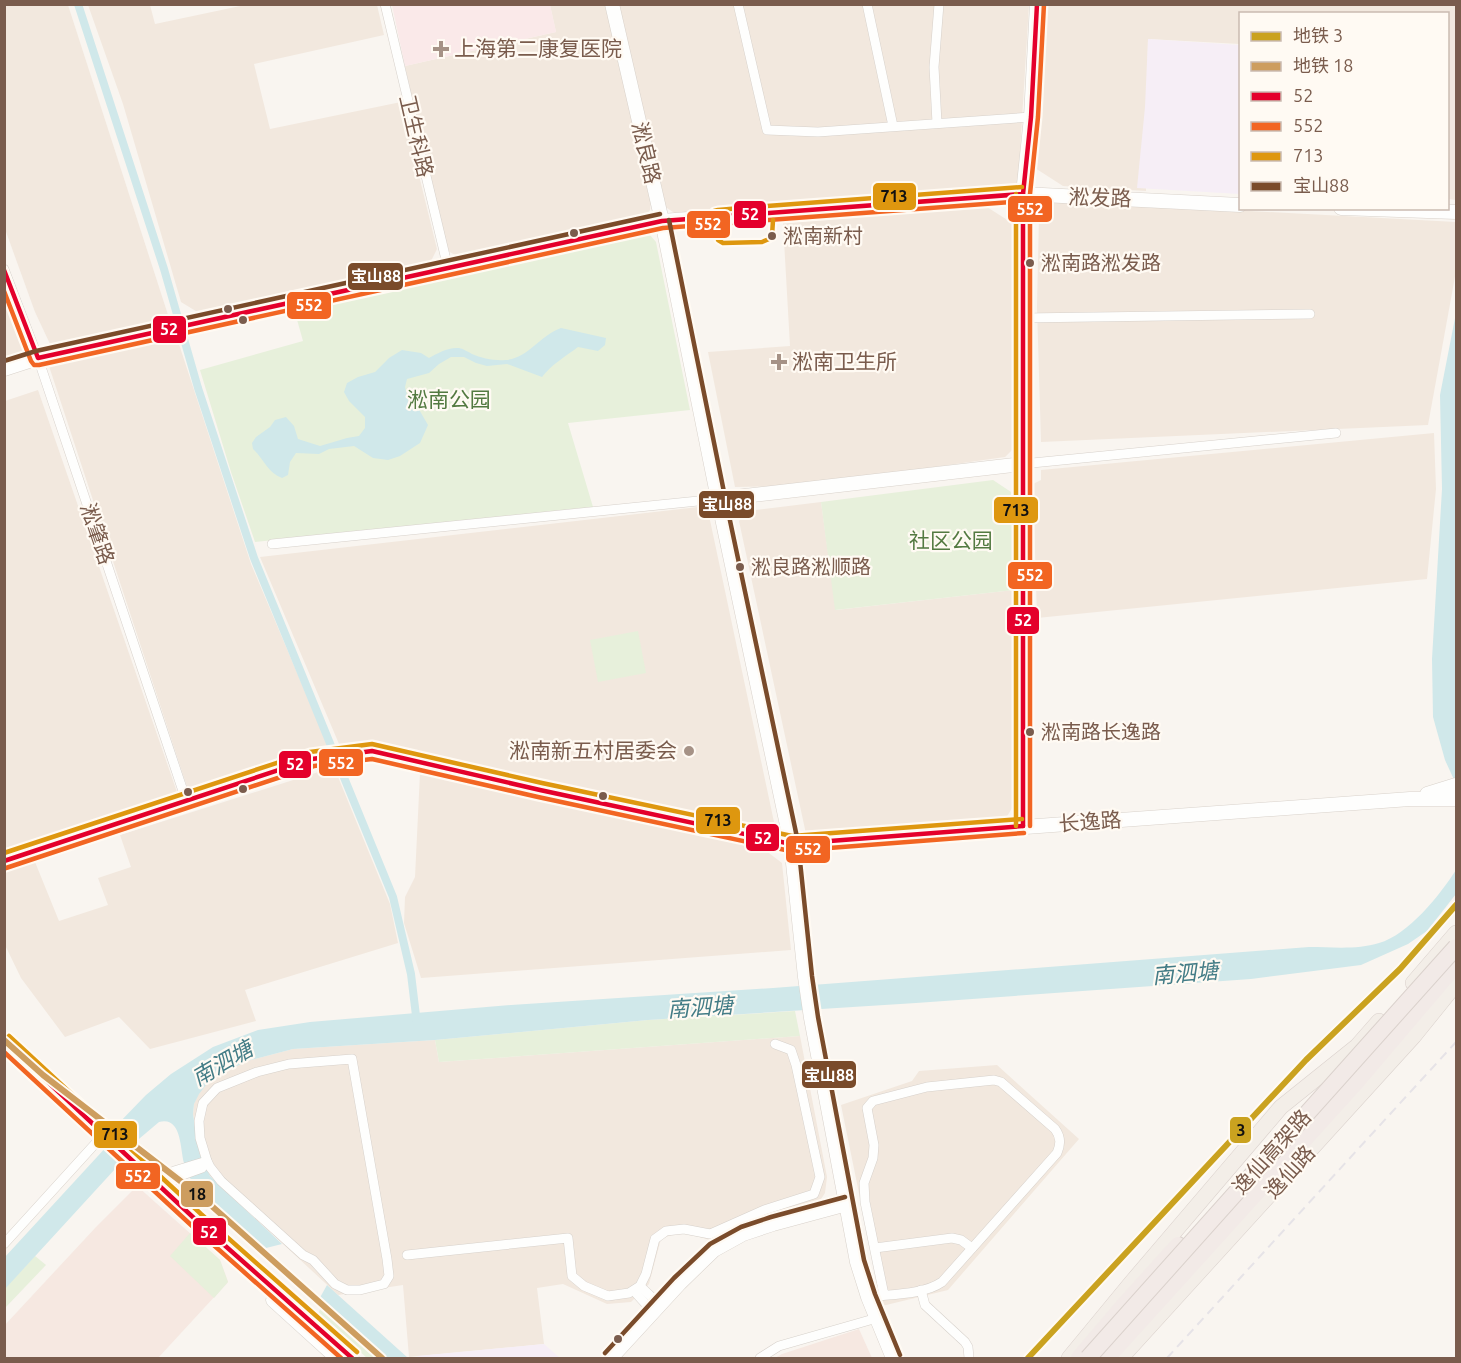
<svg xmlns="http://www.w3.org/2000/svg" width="1461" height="1363" viewBox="0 0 1461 1363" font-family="Ubuntu,'Noto Sans SC',sans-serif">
<rect width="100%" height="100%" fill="#f9f5f0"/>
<g fill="#f2e8de">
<polygon points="5,4 68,5 169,318 50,344 35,312 5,229"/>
<polygon points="88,5 150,5 155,24 245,5 377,5 384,35 254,64 270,129 401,102 437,249 431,261 199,313 181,302 123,104"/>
<polygon points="550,5 606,5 651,201 650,210 646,216 457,256 446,250 405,66 556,32"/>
<polygon points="619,5 1029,5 1018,185 1010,190 676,214 664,206"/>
<polygon points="1044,5 1456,5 1456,200 1448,199 1448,14 1240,14 1240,44 1148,39 1146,191 1063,186 1035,168"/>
<polygon points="1045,200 1456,222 1456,271 1428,425 1041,442 1037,307 1039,215 1045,208"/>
<polygon points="987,207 1012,223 1012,450 1005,457 800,486 735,487 708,352 790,346 783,223"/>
<polygon points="4,291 27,350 5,357 4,357"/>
<polygon points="176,335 251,564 328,746 250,768 188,790 48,363"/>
<polygon points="38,390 178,795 5,853 5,401"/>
<polygon points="1434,433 1436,489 1427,579 1037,618 1033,484 1041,480 1041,470"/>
<polygon points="821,502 836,610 1014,590 1014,805 1006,818 806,834 739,521 747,511"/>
<polygon points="707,506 774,822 767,831 396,746 339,744 260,557"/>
<polygon points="334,767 390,904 398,943 245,990 256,1021 150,1049 119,1017 65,1037 21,978 5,945 5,872 35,862 59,921 108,905 98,878 131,867 120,835"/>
<polygon points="420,773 761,847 782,863 791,950 421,978 404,923 405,897 415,877"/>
<polygon points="800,1036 827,1177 825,1193 819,1202 742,1225 713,1241 686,1233 674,1234 661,1239 649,1284 631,1302 607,1304 563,1284 537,1288 544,1344 409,1357 403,1285 338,1295 210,1176 200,1155 197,1140 193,1114 194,1104 198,1094 210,1080 247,1061 293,1049 435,1040 439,1062"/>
<polygon points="997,1065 1079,1139 948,1290 882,1306 841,1105 912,1081 919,1071"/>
</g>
<g fill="#f6e8e1">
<polygon points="137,1186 220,1260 228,1282 158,1358 5,1358 4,1326 97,1226"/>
<polygon points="859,1329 872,1358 775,1358 782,1354"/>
</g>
<g fill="#f6eef6">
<polygon points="1148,39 1240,45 1240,194 1137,188 1145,107"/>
<polygon points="544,1344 560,1358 420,1358 417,1356"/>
</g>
<polygon fill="#fae9e9" points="392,5 550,5 556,32 405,66"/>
<g fill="#e7f0db">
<polygon points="637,235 650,235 656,242 690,410 568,423 593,507 255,542 231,472 200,370 303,341 294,309"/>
<polygon points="993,480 1011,492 1014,590 835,610 821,502"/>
<polygon points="638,631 646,673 598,682 590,640"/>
<polygon points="795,1011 800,1036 439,1062 435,1040 648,1020"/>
<polygon points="190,1233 220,1260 228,1282 214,1298 170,1256"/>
<polygon points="35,1256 46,1265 5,1308 4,1289"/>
<polygon points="321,1307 378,1358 367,1358 318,1314"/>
</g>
<g fill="#d0e8ea">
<polygon points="1456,313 1456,784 1445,760 1433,717 1432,659 1442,489 1440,395"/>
<path d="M561,328L606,338L605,345L598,351L578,347C566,356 551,365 542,377L507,364L487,366L476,363L464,357H451L439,364L429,373L407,379L405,387L409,404L417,406L428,425L420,443L400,456L388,460L373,458L354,446L329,449L319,454L296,453L290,462L288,475L282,478C268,473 264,459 253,449L252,443L256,437L270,427L275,420L286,417L294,426L298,439L320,446L347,438L359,436L365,428V417L349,401L344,392L347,383L358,377L375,372L389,358L402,350L421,353L429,358C438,353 448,347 459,348C464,349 468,352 472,354C481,358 495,361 505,360C528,359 540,335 561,328Z"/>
<path d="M1456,870V894L1427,931L1408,944L1361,965L1251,979L916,1003L648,1020L435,1040L293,1049L247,1061L210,1080L199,1094L194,1104L193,1114L197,1140L200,1155L210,1176L282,1244L262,1249C250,1238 237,1226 224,1214C212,1203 197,1192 189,1176C187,1172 185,1168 184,1163C180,1149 182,1116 159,1122L133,1144L116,1168L5,1289L4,1258L120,1132L115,1127L146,1095L171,1074L213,1047L258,1030L310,1022L511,1005L773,988L1309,947C1332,947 1357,950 1379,943C1408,935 1440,895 1456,870Z"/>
<polygon points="327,1285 338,1295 408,1358 378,1358 317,1303"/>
</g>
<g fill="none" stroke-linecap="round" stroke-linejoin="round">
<polyline stroke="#d0e8ea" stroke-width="8" points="78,4 164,269 198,388 254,558 393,897 411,974 417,1024"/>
<defs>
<g id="street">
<polyline points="385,4 448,268"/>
<polyline points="738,4 767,130 818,132 1031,117"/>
<polyline points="867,4 893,126"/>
<polyline points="937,123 934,67 939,4"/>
<polyline points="4,269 38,358 186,800"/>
<polyline points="1023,318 1310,314"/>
<polyline points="1022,464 1336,433"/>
<polyline points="272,544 718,499"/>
<polygon points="352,1059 387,1259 389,1276 384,1284 360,1290 347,1290 335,1284 313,1260 303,1255 221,1181 210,1167 207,1161 200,1138 199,1121 203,1103 217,1088 257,1072 289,1064"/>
<polyline points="158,1185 174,1171 207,1161"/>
<polyline points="163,1190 177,1177 202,1168"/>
<polyline points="4,1244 104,1134"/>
<polyline points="875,1248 952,1238 961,1240 972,1248"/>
<polyline points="407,1255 568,1238 572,1276 584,1286 608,1296 629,1293 640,1286 646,1274 655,1239 666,1231 684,1229 710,1234 764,1210 814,1194 820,1177 796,1065 791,1050 775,1044"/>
<polyline points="640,1286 660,1305"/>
<polyline points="921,1290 925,1305 965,1342 968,1347 969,1358"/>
<polyline points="634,1291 653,1312"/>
<path d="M868,1297C891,1294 923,1295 942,1282L1057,1153C1061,1144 1061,1137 1055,1129L1001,1082L994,1080L927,1087L873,1101L867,1108L874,1145L873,1158L864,1183L865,1202L884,1295"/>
<polyline points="760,1358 779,1346 877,1318"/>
</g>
<g id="secondary">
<polyline points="612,4 662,221 718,499 791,844 805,977 811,1018 857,1262 868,1297 893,1358"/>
<polyline points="1341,208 1456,212"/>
<polyline points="4,369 38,358 662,221 1023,194 1240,205"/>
<polyline points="718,499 1022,464"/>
<polyline points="1427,794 1456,785"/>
<polyline points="1023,826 1023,194 1031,117 1037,4"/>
<polyline points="4,861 312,759 372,751 540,790 791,844 1410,799 1456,799"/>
<polyline points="4,1041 196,1220 352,1358"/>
<polyline points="273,1300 337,1358"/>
<polyline points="611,1358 680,1283 714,1250 743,1234 773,1224 847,1204"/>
</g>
<g id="primary">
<polyline points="1413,983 1456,933"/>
<polyline points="1069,1358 1130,1284 1281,1107 1357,1046 1379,1021"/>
<polyline points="1121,1358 1414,1036 1456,984"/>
</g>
<g id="highway">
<polyline points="1079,1358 1124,1305 1178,1245"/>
<polyline points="1107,1358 1353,1086 1456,965"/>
</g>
</defs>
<use href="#street" stroke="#d7d1cb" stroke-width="10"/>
<use href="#secondary" stroke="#d9d2cb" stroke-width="15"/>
<use href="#primary" stroke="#dad1cc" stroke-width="16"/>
<use href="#highway" stroke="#dad1cc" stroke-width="18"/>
<use href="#street" stroke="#fefefd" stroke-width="9"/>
<use href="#secondary" stroke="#fefefd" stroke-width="14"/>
<use href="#primary" stroke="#f3eee8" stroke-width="15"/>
<use href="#highway" stroke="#f2eae7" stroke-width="16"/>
<polyline stroke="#e6e3e7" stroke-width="2" stroke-dasharray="9 6" stroke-linecap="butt" points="1167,1358 1456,1042"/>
<defs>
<polyline id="highway-bridge" points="1088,1358 1456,947"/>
</defs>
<use href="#highway-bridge" stroke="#dad1cc" stroke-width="18" stroke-linecap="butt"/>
<use href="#highway-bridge" stroke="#f2eae7" stroke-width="16"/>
<defs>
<g id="bus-1">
<polyline points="4,270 38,358 662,221 1023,194"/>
<polyline points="1023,826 1023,194 1031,117 1037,4"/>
<polyline points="4,861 312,759 372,751 540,790 791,844 1023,826"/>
<polyline points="4,1041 196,1220 352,1358"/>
</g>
<g id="bus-2">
<polyline points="4,291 31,361 34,365 39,365 663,228 1024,201"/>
<polyline points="1030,826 1030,194 1038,117 1044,4"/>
<polyline points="6,868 314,766 372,759 538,797 790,851 1024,833"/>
<polyline points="4,1052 191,1225 341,1358"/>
</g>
<g id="bus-3">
<polyline points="1016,194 1016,826"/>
<polyline points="763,206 718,210 714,211 712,218 716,227 718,240 723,243 762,242 769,239 772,236 773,220"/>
<polyline points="767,206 1022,187"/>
<polyline points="4,853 310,752 372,744 542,783 792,836 1022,819"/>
<polyline points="9,1036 201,1214 357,1352"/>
</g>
<g id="bus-4">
<polyline points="669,220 725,497 798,842 812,976 818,1017 864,1260 875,1294 900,1355"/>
<polyline points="4,361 36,351 660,214"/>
<polyline points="605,1353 674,1278 710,1244 741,1227 771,1217 845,1197"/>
</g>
</defs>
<use href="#bus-1" stroke="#fffaf3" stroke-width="9"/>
<use href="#bus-2" stroke="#fffaf3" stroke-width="9"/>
<use href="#bus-3" stroke="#fffaf3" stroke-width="9"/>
<use href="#bus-4" stroke="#fffaf3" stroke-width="9"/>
<use href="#bus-1" stroke="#e4002b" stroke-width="4.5"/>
<use href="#bus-2" stroke="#f26522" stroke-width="4.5"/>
<use href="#bus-3" stroke="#de970f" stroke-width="4.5"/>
<use href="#bus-4" stroke="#7a4b2a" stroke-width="4.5"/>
<defs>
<polyline id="metro-1" points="1028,1358 1306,1060 1400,969 1456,905"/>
<polyline id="metro-2" points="4,1040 43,1075 205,1200 382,1358"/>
</defs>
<use href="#metro-1" stroke="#fffaf3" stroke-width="10"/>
<use href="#metro-2" stroke="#fffaf3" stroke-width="10"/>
<use href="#metro-1" stroke="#caa21f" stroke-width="6"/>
<use href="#metro-2" stroke="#cd9d5f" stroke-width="6"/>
</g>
<g fill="#a69286" stroke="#fffaf3" stroke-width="2">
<path d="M438 40h6v6h6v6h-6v6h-6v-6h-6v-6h6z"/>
<path d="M776 353h6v6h6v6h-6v6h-6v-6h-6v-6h6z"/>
<circle cx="689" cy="751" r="6"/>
</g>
<g fill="#7a5c4d" stroke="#fffaf3" stroke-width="2">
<circle cx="574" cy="233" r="5"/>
<circle cx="772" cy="236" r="5"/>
<circle cx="1030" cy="263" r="5"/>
<circle cx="228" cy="309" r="5"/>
<circle cx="243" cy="320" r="5"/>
<circle cx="740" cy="567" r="5"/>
<circle cx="1030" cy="732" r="5"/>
<circle cx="243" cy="789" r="5"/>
<circle cx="188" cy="792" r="5"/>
<circle cx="603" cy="796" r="5"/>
<circle cx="618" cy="1339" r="5"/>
</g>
<g text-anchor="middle" stroke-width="4.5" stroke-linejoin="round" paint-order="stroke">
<g font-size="20" fill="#7a5c4d" stroke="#fffaf3" text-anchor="start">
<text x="783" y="243">淞南新村</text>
<text x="1041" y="270">淞南路淞发路</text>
<text x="751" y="574">淞良路淞顺路</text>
<text x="1041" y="739">淞南路长逸路</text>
</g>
<g font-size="21" fill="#7a5c4d" stroke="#fffaf3" text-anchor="start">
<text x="454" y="56">上海第二康复医院</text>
<text x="792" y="369">淞南卫生所</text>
<text x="677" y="758" text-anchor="end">淞南新五村居委会</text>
</g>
<g font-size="21" fill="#7a5c4d" stroke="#fffaf3">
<text transform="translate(416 136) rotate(77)" y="7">卫生科路</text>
<text transform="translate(646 153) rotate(77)" y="7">淞良路</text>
<text transform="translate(1100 198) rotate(2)" y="7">淞发路</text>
<text transform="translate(97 534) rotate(71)" y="7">淞肇路</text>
<text transform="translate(1090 822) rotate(-4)" y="7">长逸路</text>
<text transform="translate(1272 1152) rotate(-48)" y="7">逸仙高架路</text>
<text transform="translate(1290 1172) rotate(-48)" y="7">逸仙路</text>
</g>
<g font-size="21" fill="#537a41" stroke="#fffaf3">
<text x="449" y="407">淞南公园</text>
<text x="951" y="548">社区公园</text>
</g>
<g font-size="22" font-style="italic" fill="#437c86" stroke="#fffaf3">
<text transform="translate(1185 973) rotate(-5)" y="8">南泗塘</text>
<text transform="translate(700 1007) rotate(-4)" y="8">南泗塘</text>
<text transform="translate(222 1063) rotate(-30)" y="8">南泗塘</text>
</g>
</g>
<g stroke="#fffaf3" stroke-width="2">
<rect x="872" y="182" width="45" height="29" rx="6" fill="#de970f"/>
<rect x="1007" y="195" width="46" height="28" rx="6" fill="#f26522"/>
<rect x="733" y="200" width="34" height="29" rx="6" fill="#e4002b"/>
<rect x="686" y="210" width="45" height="29" rx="6" fill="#f26522"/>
<rect x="347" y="262" width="57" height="29" rx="6" fill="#7a4b2a"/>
<rect x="286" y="291" width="46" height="29" rx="6" fill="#f26522"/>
<rect x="152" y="315" width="35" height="29" rx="6" fill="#e4002b"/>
<rect x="698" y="490" width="57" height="29" rx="6" fill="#7a4b2a"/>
<rect x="993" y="496" width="46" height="28" rx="6" fill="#de970f"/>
<rect x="1007" y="561" width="46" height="29" rx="6" fill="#f26522"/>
<rect x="1006" y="606" width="34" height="29" rx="6" fill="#e4002b"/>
<rect x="318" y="748" width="46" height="29" rx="6" fill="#f26522"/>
<rect x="278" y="750" width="34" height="29" rx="6" fill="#e4002b"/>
<rect x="695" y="806" width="46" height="29" rx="6" fill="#de970f"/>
<rect x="745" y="823" width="35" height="29" rx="6" fill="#e4002b"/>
<rect x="785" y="835" width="46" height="29" rx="6" fill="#f26522"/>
<rect x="801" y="1060" width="56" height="29" rx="6" fill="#7a4b2a"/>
<rect x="1229" y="1116" width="23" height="28" rx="6" fill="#caa21f"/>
<rect x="93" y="1120" width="45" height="29" rx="6" fill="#de970f"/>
<rect x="115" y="1162" width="46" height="28" rx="6" fill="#f26522"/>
<rect x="180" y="1180" width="34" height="28" rx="6" fill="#cd9d5f"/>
<rect x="192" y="1217" width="35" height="29" rx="6" fill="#e4002b"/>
</g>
<g font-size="16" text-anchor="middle" font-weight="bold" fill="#fff">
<text x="1030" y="215">552</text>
<text x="750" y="220">52</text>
<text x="708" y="230">552</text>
<text x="376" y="282">宝山88</text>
<text x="309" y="311">552</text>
<text x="169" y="335">52</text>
<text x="727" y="510">宝山88</text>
<text x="1030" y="581">552</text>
<text x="1023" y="626">52</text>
<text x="341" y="769">552</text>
<text x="295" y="770">52</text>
<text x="763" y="844">52</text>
<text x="808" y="855">552</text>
<text x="829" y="1081">宝山88</text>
<text x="138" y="1182">552</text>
<text x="209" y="1238">52</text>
</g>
<g font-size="16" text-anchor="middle" font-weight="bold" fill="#111">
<text x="894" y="202">713</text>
<text x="1016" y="516">713</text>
<text x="718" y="826">713</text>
<text x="1241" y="1136">3</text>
<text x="115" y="1140">713</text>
<text x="197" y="1200">18</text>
</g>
<rect width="1461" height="1363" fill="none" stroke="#7a5c4d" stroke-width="12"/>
<rect x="1239" y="12" width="210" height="198" fill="#fffaf3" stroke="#cabbb1" stroke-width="1.5"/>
<rect x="1251" y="32" width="30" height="9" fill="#caa21f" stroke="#cabbb1" stroke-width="1.5"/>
<text x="1293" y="42" font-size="18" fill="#7a5c4d">地铁 3</text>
<rect x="1251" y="62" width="30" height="9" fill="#cd9d5f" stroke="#cabbb1" stroke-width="1.5"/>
<text x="1293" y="72" font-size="18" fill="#7a5c4d">地铁 18</text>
<rect x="1251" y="92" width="30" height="9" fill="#e4002b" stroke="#cabbb1" stroke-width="1.5"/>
<text x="1293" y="102" font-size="18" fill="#7a5c4d">52</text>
<rect x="1251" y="122" width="30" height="9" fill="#f26522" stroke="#cabbb1" stroke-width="1.5"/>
<text x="1293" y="132" font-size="18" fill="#7a5c4d">552</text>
<rect x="1251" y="152" width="30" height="9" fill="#de970f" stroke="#cabbb1" stroke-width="1.5"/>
<text x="1293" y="162" font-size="18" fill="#7a5c4d">713</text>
<rect x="1251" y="182" width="30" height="9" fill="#7a4b2a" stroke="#cabbb1" stroke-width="1.5"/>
<text x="1293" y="192" font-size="18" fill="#7a5c4d">宝山88</text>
</svg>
